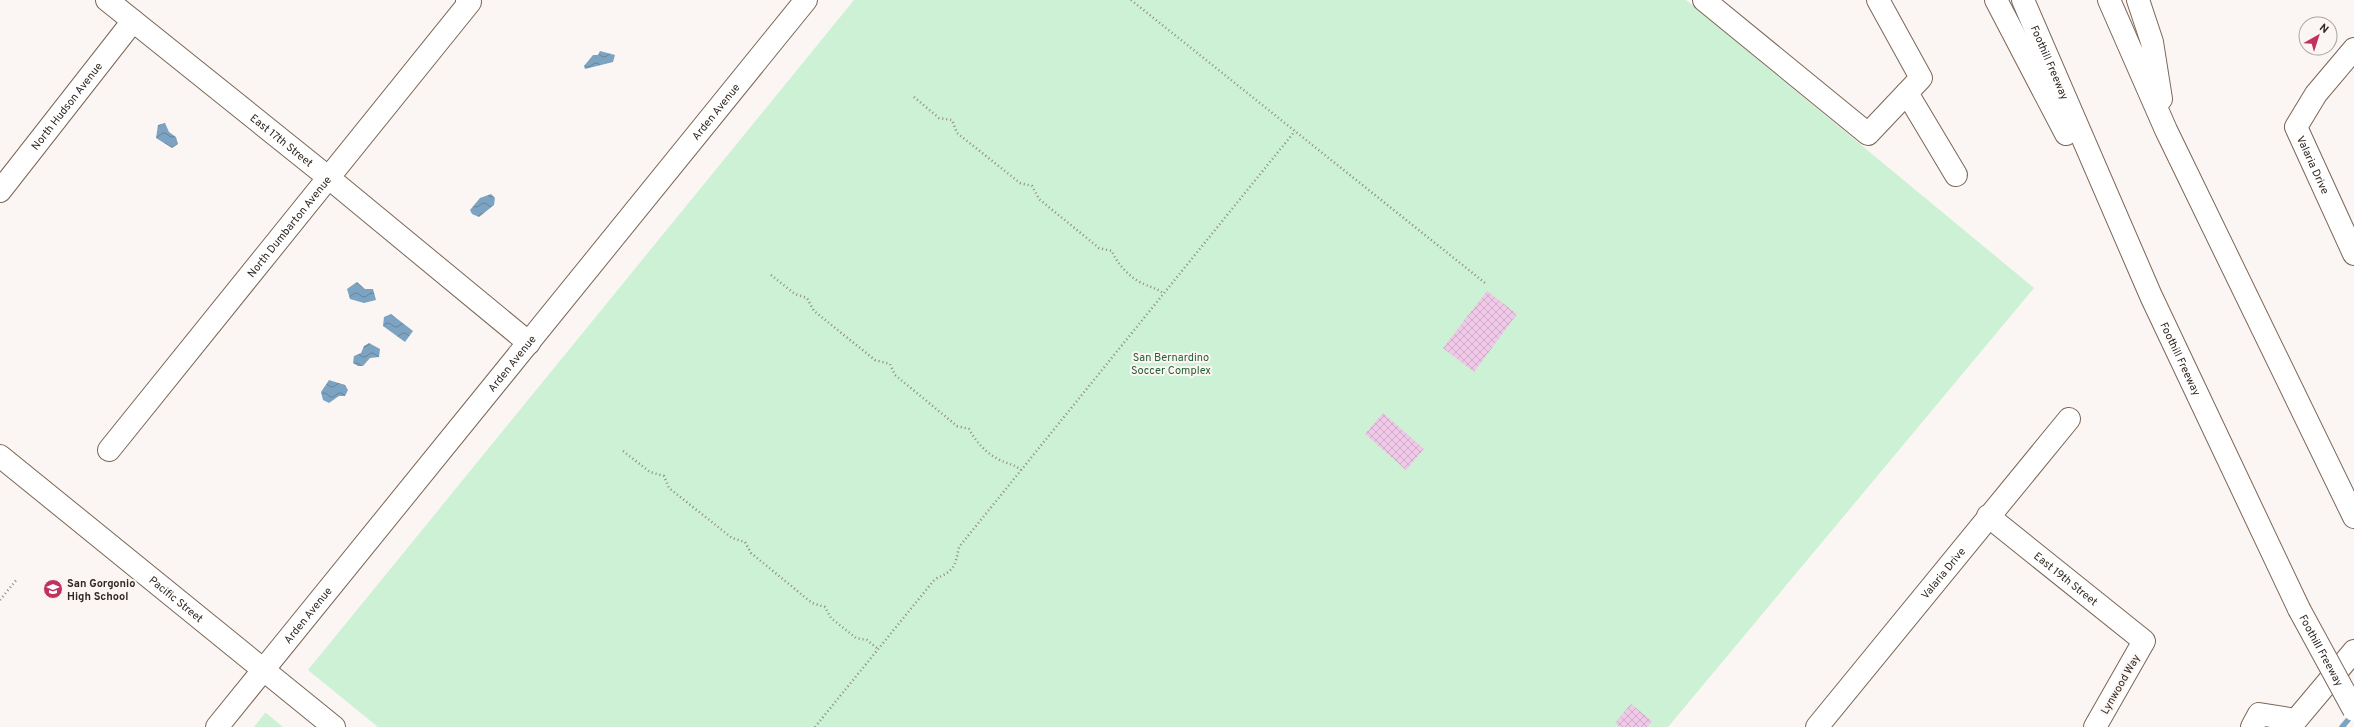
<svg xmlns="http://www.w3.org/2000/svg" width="2354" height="727" viewBox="0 0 2354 727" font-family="Overpass,sans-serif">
<defs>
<pattern id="water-waves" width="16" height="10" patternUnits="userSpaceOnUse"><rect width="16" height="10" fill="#7ca3c1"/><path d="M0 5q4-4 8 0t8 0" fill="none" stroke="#66859c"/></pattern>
<pattern id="building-cross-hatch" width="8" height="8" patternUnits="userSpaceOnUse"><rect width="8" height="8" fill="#f0c8e8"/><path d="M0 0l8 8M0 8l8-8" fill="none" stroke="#ceacc7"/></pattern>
</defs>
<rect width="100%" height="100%" fill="#fbf6f3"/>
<g fill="#ccf1d4">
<polygon points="854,0 1686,0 2034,288 1668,727 378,727 308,670"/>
<polygon points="265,713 266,713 283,727 254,727"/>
</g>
<g fill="url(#water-waves)">
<polygon points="600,51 615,55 613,62 585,69 584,66 593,55 598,55"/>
<polygon points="165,123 169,132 176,137 178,144 172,148 156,138 158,125"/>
<polygon points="491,194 495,198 494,205 479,217 472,214 470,210 480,198"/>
<polygon points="357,282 365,289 373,289 376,300 364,303 350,299 347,289"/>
<polygon points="391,314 413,331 405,342 383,326 384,317"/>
<polygon points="369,343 380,349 379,357 370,358 363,366 358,366 353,363 354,356 361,353 364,346"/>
<polygon points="329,380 345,385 348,390 345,396 339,396 329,403 323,400 321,392"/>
</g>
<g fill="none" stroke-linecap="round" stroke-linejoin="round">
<polyline stroke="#7ca3c1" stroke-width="5.5" points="2342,727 2353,714"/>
</g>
<g fill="url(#building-cross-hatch)">
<polygon points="1487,291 1517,314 1474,372 1443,348"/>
<polygon points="1383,413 1424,449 1406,470 1365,434"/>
<polygon points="1631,704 1652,721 1647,727 1620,727 1615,723"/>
</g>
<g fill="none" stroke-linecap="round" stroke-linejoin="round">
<defs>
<g id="minor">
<path id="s1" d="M107,0L329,178L529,343"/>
<polyline points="1704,0 1868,134 1921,78 1878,0"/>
<path id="s2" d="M2354,49L2316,94L2296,127L2354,254"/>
<polyline points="1907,93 1956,175"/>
<path id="s3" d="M0,191L133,21"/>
<path id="s4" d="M109,450L470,2L467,0"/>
<path id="s5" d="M0,456L334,727"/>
<path id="s6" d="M1988,516L2144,641L2095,727"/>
<path id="s7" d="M217,727L806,0"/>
<path id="s8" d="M1817,727L2069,419"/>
<polyline points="2252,727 2259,714 2296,720 2354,651"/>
</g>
<g id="highway">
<polyline points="1996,0 2066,134"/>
<path id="s9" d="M2023,0L2151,296L2299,609"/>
<polyline points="2109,0 2166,130 2354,517"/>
<polyline points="2138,0 2152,42 2161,99"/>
</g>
</defs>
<use href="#minor" stroke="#7b6657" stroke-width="24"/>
<use href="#highway" stroke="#7b6657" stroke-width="24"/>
<g stroke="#8f8883" stroke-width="2.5" stroke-dasharray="1 3" stroke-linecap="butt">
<polyline points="1131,0 1485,283"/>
<path d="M914,97L939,118L952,120L957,133L1020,183L1032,186L1039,199L1099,248L1112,251C1117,264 1131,279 1144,284C1152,288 1157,288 1164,294"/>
<path d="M771,275L795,294L807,298L814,311L875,360L890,364L895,375L957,426L969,429C976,442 986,453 998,459C1007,464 1014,464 1021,470"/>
<polyline points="623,451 650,472 664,476 669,488 732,538 745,542 751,553 812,603 825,607 831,618 856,638 867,640 878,649"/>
<polyline points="0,600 17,579"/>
<path d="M815,727L935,579C954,571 955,567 959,547L1295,131"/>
</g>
<use href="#minor" stroke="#fff" stroke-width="22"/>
<use href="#highway" stroke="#fff" stroke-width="22"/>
<defs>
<g id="highway-bridge">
<path id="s10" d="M2299,609L2354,710"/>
</g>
</defs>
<use href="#highway-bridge" stroke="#7b6657" stroke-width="24" stroke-linecap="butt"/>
<use href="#highway-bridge" stroke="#fff" stroke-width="22"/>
</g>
<defs>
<symbol id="school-disc" viewBox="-11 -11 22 22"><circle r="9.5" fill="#c03260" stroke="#fbf6f3"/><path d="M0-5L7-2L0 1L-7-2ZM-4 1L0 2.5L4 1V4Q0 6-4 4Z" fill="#fff"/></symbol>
</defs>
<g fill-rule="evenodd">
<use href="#school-disc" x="42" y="578" width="22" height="22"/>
</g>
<g text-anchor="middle" stroke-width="4" stroke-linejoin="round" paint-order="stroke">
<g font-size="11" fill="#312822" stroke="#fbf6f3">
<text dy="4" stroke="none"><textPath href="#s9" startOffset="68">Foothill Freeway</textPath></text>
<text dy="4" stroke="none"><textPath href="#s3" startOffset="108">North Hudson Avenue</textPath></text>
<text dy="4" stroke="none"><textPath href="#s7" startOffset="792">Arden Avenue</textPath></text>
<text dy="4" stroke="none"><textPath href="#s1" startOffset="224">East 17th Street</textPath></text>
<text dy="4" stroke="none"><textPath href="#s2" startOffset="139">Valaria Drive</textPath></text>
<text dy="4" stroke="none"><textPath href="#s4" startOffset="287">North Dumbarton Avenue</textPath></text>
<text dy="4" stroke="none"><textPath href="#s9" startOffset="392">Foothill Freeway</textPath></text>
<text dy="4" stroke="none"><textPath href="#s7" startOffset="468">Arden Avenue</textPath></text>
<text dy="4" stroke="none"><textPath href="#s8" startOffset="199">Valaria Drive</textPath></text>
<text dy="4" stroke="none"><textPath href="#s6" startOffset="100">East 19th Street</textPath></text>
<text dy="4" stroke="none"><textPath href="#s5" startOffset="227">Pacific Street</textPath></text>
<text dy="4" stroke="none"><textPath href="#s7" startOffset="144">Arden Avenue</textPath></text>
<text dy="4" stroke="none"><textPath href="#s10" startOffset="47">Foothill Freeway</textPath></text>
<text transform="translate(2120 684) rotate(-60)" y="4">Lynwood Way</text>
</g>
<g font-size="11" fill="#256138" stroke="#fbf6f3">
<text x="1171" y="361">San Bernardino<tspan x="1171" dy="13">Soccer Complex</tspan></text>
</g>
<g font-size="11" font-weight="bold" fill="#312822" stroke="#fbf6f3" text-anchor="start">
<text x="67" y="587">San Gorgonio<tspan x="67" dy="13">High School</tspan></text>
</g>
</g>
<g transform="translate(2318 36) rotate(39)"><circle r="19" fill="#fbf6f3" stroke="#aaa49f"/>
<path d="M0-3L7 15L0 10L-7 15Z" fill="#c03260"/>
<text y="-6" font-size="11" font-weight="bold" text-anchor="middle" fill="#312822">N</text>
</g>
</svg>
